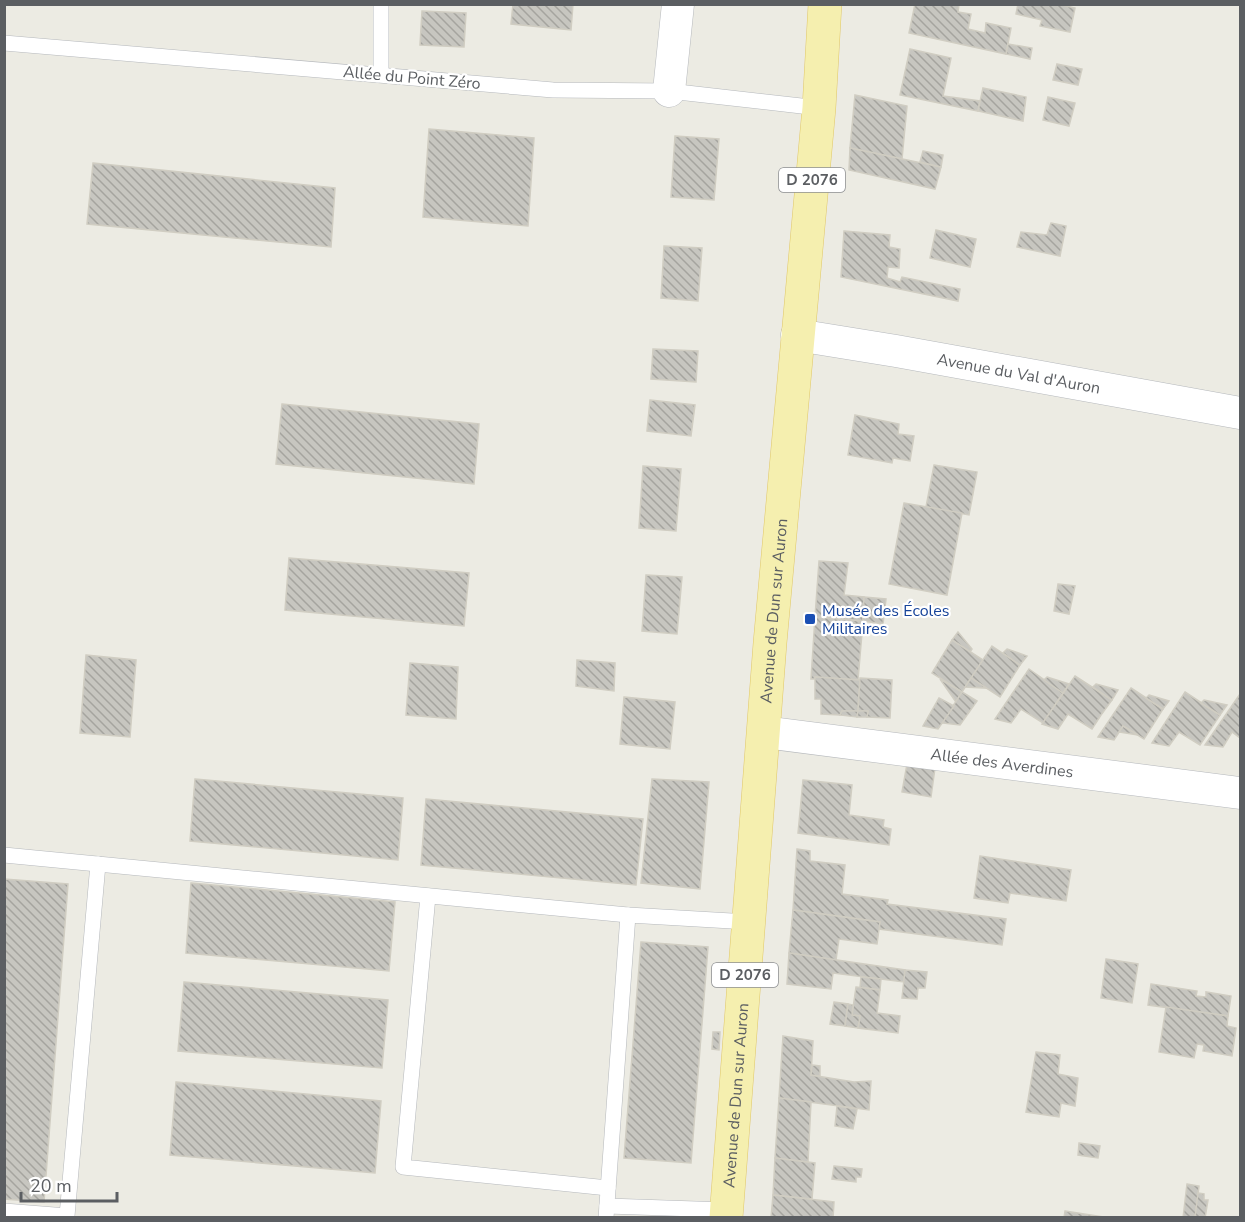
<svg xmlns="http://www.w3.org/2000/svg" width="1245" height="1222" viewBox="0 0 1245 1222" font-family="'Nunito Sans',sans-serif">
<defs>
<pattern id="building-back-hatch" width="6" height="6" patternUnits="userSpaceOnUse" patternTransform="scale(1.5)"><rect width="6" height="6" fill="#c7c6c0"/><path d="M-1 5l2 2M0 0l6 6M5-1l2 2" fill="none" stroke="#a5a49f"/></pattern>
</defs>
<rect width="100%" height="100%" fill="#ecebe3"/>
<g fill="url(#building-back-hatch)" stroke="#d0cdc2" stroke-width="1.5">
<polygon points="513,4 573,4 571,30 511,24"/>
<polygon points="915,4 959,4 958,12 971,14 968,29 985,33 986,23 1011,28 1006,54 909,33"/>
<polygon points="1018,4 1058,4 1075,8 1070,32 1040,26 1042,20 1016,14"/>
<polygon points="422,11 466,13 464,47 420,45"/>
<polygon points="1008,44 1032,48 1030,59 1006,54"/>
<polygon points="910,49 951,58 943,96 980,101 978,111 900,95"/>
<polygon points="1057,64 1082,69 1078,85 1053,80"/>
<polygon points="983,88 1026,97 1023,121 978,111"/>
<polygon points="855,95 907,106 902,159 850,148"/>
<polygon points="1048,97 1075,103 1069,126 1043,120"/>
<polygon points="429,129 534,138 528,226 423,217"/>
<polygon points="675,136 719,139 714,200 671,197"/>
<polygon points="850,148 941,167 935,189 849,170"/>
<polygon points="923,151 943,155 941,167 920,162"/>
<polygon points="93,163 335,188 331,247 87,224"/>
<polygon points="1051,223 1066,226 1060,256 1017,247 1021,232 1047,235"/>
<polygon points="936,230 976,239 970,267 930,258"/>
<polygon points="844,231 890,235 889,247 900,249 899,268 888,267 887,278 900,282 902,277 960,289 958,301 841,277"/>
<polygon points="664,246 702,248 698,301 661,298"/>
<polygon points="653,349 698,351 696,382 651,379"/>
<polygon points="650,400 695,405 691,436 647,431"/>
<polygon points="282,404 479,424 474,484 276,464"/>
<polygon points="855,415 899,424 898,434 914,436 910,461 893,458 892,463 848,455"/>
<polygon points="934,465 977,472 969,515 926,507"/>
<polygon points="643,466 681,469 676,531 639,528"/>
<polygon points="904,503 962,513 947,595 889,584"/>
<polygon points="289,558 469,573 464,626 285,610"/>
<polygon points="819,561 848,563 844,595 864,597 863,621 815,617"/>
<polygon points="646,575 682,577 677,634 642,631"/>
<polygon points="1058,584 1075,586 1069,614 1054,611"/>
<polygon points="864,597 886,599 883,624 863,621"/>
<polygon points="815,617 863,621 858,680 815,677 815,679 811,679"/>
<polygon points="958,632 972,649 970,652 952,640"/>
<polygon points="952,640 983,660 962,692 932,673"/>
<polygon points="992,646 1020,665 1000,697 971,678"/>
<polygon points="1007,649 1027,656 1020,665 1003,653"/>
<polygon points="86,655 136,660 130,737 80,733"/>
<polygon points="577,660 615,663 614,691 576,686"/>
<polygon points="410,663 458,667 456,719 406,715"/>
<polygon points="1029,669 1063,693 1043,723 1021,709 1011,723 995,719"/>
<polygon points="1075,676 1112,700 1101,715 1092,729 1068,714 1058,729 1042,724"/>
<polygon points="815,677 860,680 858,711 842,711 840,715 821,714 821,699 815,699"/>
<polygon points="1047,677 1069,684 1063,693 1044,680"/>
<polygon points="860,678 892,680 890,718 867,717 868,711 858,711"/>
<polygon points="971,678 986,688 965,687"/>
<polygon points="940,679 962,692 956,702"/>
<polygon points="1096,684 1118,690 1112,700 1093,687"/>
<polygon points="1131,688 1163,709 1144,739 1123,726 1114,740 1098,737"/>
<polygon points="962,692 977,701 960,725 942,723"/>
<polygon points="1185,692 1220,715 1200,745 1179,732 1169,746 1152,743"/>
<polygon points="1240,694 1240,738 1232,732 1223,747 1205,745"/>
<polygon points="1149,695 1169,701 1163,709 1146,698"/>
<polygon points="624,697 675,702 670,749 620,744"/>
<polygon points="939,698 954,706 938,729 923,726"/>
<polygon points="1204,700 1227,705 1220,715 1201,703"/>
<polygon points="842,711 858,711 857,717 840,715"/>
<polygon points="858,711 868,711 867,717 857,717"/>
<polygon points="1123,726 1138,735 1119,732"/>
<polygon points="907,764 935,768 931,797 902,792"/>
<polygon points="195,779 403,798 398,860 190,841"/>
<polygon points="652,779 709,782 700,889 641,883"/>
<polygon points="803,780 852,785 849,815 884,820 883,827 891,829 889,845 798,833"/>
<polygon points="426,799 643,819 636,885 421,865"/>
<polygon points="797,849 810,851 810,861 845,865 842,894 888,900 887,904 1006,919 1002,945 879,929 880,922 793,910"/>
<polygon points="980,856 1071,870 1066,901 1010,893 1008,903 974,898"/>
<polygon points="4,879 68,884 44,1202 4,1199"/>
<polygon points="191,883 395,902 389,971 186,953"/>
<polygon points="793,910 880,922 877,944 839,939 836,960 789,953"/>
<polygon points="641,942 708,947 691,1163 624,1158"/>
<polygon points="789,953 905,970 904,982 833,973 831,989 787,984"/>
<polygon points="1106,959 1138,964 1132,1003 1101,998"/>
<polygon points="905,970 927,972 925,988 918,988 917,999 902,998"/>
<polygon points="861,977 881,979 880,990 860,987"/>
<polygon points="184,982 388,1000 382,1068 178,1051"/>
<polygon points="1151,984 1197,991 1196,996 1206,997 1206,992 1231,996 1228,1016 1148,1005"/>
<polygon points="856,987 880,990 877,1013 900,1016 898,1033 858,1028 860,1016 852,1015"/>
<polygon points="834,1002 848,1004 845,1026 830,1024"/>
<polygon points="848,1004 853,1005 852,1015 860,1016 858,1028 845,1026"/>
<polygon points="1166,1007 1228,1016 1227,1026 1236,1028 1232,1056 1203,1051 1204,1045 1197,1044 1194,1058 1159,1052"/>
<polygon points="713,1032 720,1032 719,1050 712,1049"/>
<polygon points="783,1036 813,1041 811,1075 854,1082 871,1081 869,1110 779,1098"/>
<polygon points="1036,1052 1060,1055 1058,1074 1078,1078 1075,1106 1061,1103 1059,1117 1026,1112"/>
<polygon points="812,1065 820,1066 820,1076 811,1075"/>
<polygon points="176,1082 381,1101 375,1173 170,1155"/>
<polygon points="779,1098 811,1102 808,1162 775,1158"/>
<polygon points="837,1106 857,1109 853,1129 835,1126"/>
<polygon points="1079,1143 1100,1146 1098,1158 1078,1155"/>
<polygon points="775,1158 815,1163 812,1199 773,1195"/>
<polygon points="834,1166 862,1169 861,1177 856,1177 856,1182 832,1179"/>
<polygon points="1187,1184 1199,1186 1195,1218 1183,1218"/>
<polygon points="1198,1193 1204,1194 1204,1200 1208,1200 1205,1218 1195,1218"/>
<polygon points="773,1195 834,1202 833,1218 771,1218"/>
<polygon points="1065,1211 1110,1218 1064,1218"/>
</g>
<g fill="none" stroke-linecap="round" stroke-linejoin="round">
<defs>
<g id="lane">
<polyline points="381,4 381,74"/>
<polyline points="4,43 553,90 669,91 819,108"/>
<polyline points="4,855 628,915"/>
<polyline points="428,896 403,1167 608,1188"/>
<polyline points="607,1206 726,1210"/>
<polyline points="4,1211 67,1216 98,864"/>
<polyline points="606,1218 628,915 749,922"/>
</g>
<g id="street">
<polyline points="669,91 678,4"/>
<path id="s1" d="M797,335L896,351L1240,413"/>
<path id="s2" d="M764,732L1240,793"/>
</g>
<g id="primary">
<path id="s3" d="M726,1218L770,643L819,108L825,4"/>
</g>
</defs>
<use href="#lane" stroke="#b5b8bc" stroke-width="16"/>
<use href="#street" stroke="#b5b8bc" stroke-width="33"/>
<use href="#primary" stroke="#e0c768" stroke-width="34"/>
<use href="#lane" stroke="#fff" stroke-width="15"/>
<use href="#street" stroke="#fff" stroke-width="32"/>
<use href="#primary" stroke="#f5efaf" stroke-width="33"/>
</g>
<rect fill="#1a4fb4" stroke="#fff" stroke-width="2" x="804" y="613" width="12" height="12" rx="3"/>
<g text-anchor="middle" stroke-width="4.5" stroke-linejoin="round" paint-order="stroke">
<g fill="#fff" stroke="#8c8e91" stroke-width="1.5">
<rect x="779" y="168" width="66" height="24" rx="4.5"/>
<rect x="712" y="963" width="66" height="24" rx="4.5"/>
</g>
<g font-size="15" font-weight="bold" fill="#5b5e62">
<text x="812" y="185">D 2076</text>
<text x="745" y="980">D 2076</text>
</g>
<g font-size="16" fill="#5b5e62" stroke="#fff">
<text transform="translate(412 77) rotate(5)" y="6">Allée du Point Zéro</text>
<text dy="6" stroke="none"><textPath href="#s1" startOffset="225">Avenue du Val d'Auron</textPath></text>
<text dy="6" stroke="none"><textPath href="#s3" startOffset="609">Avenue de Dun sur Auron</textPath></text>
<text dy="6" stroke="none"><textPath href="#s2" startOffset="240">Allée des Averdines</textPath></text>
<text dy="6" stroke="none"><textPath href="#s3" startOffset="123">Avenue de Dun sur Auron</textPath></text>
</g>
<g font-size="16" fill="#164399" stroke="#fff" text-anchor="start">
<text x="822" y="616">Musée des Écoles<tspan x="822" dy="18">Militaires</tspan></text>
</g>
</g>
<rect width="1245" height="1222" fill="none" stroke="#5b5e62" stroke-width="12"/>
<path d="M21 1192v9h96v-9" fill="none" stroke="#5b5e62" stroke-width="3"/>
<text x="30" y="1192" font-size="18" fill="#5b5e62" stroke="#ffffff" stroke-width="4.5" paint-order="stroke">20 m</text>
</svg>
